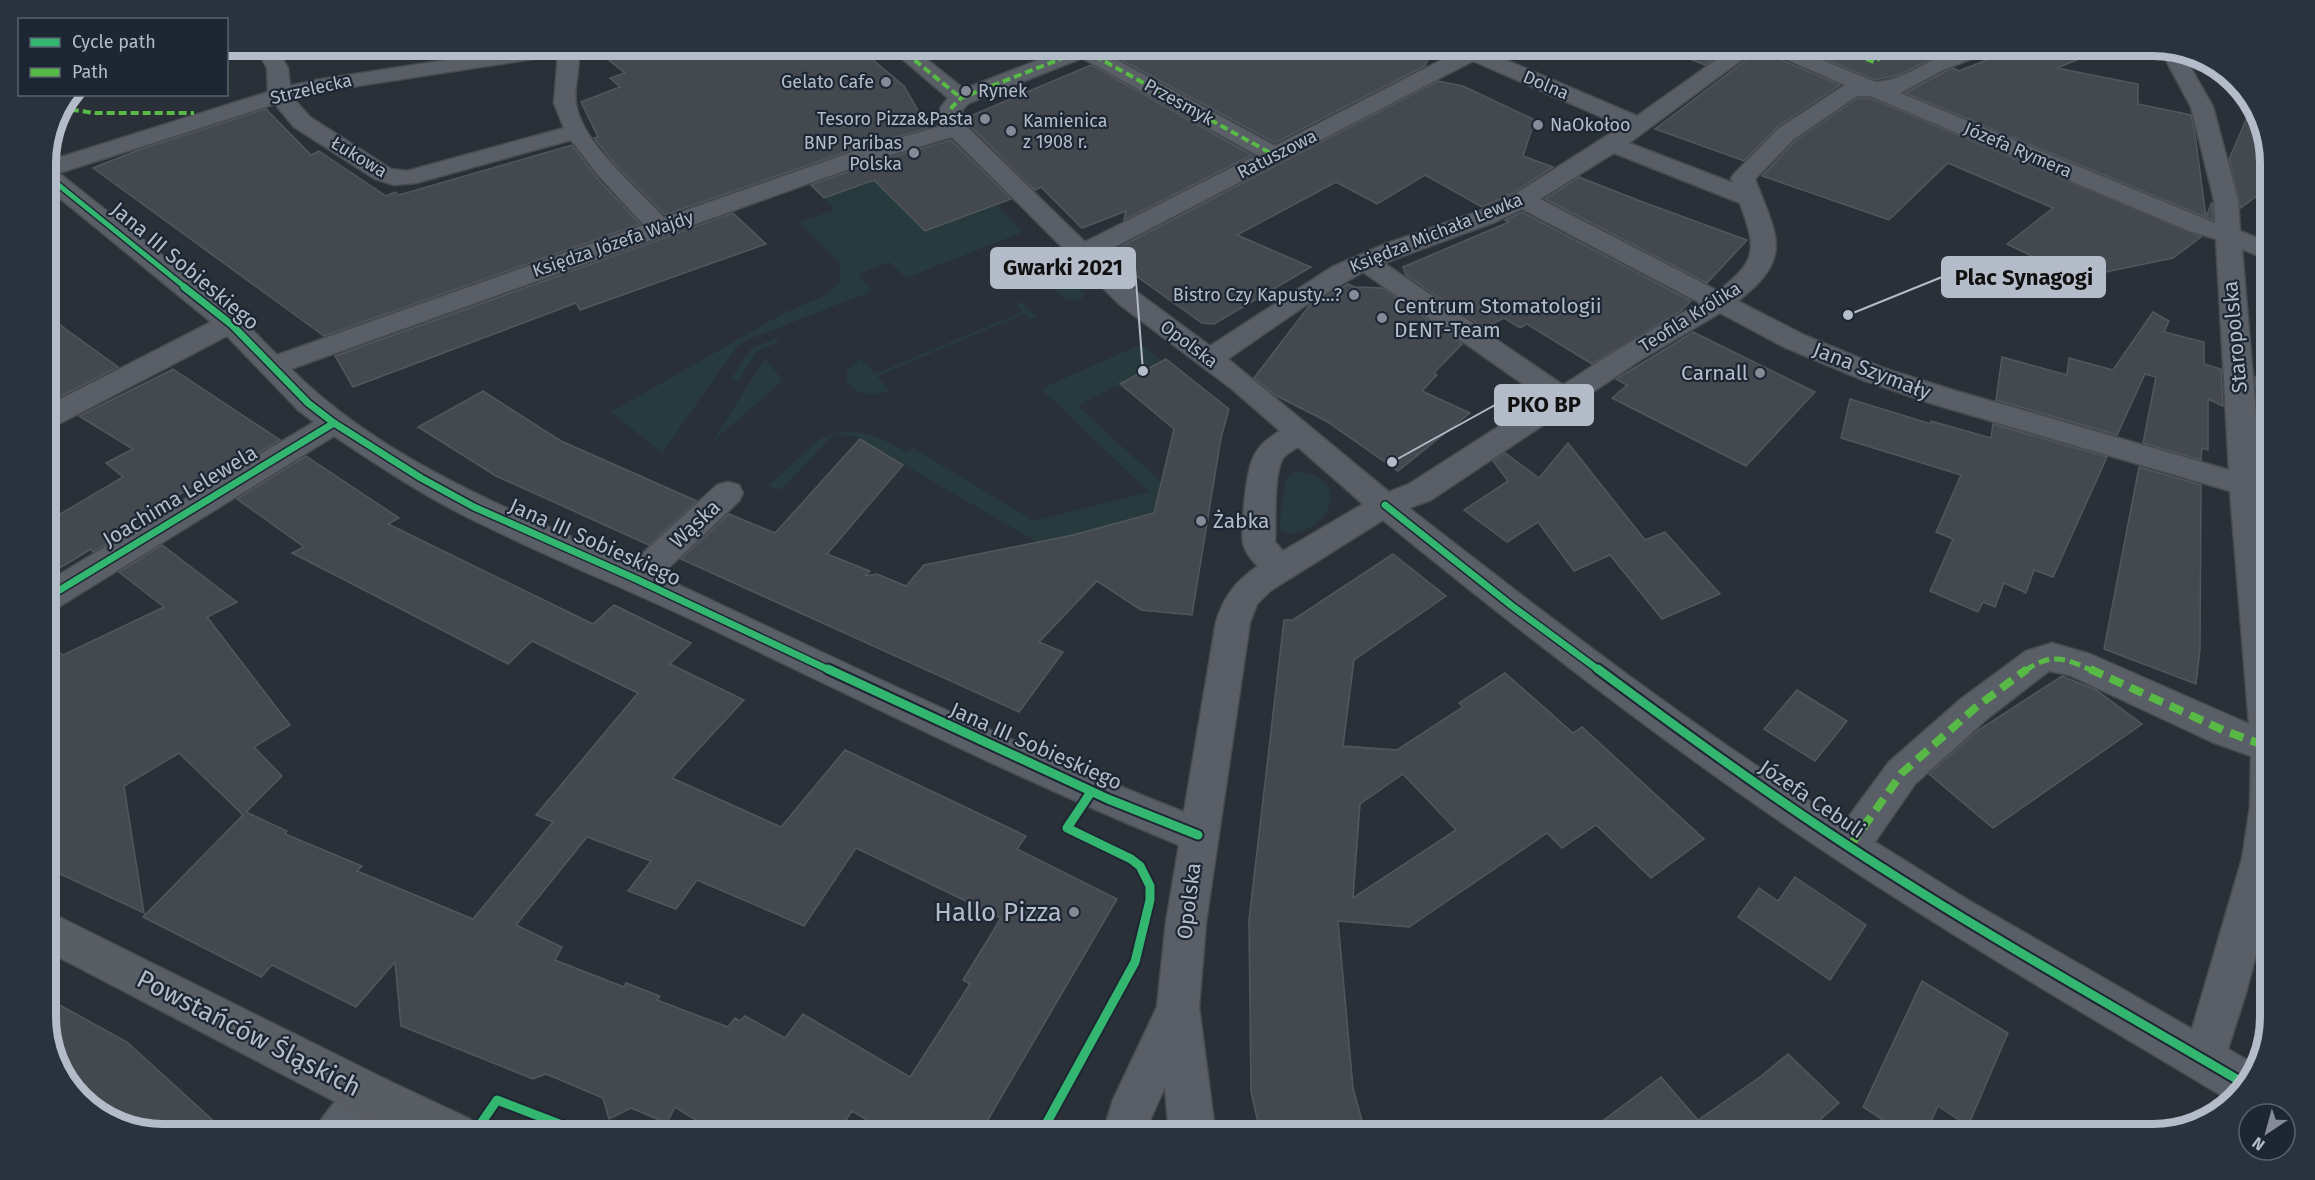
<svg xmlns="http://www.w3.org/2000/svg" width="2315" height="1180" viewBox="0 0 2315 1180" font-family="'Fira Sans',sans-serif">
<rect width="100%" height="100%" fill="#2a3038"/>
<g fill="#273a3e">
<polygon points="1884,45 1932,45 1940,48 1872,78 1875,65 1899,51"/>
<polygon points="874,180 925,231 996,205 1023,232 906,278 890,262 859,274 872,291 745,341 735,349 662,453 611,412 784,313 822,297 835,288 840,281 840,264 799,222 834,210 824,198"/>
<polygon points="1038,247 1084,295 1082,298 1074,301 1063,298 1016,256"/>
<path d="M1018,303H1023L1037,318L1030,319L1024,314L877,376L890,391C874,396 857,396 846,381L847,371L861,359L875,374L1022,312L1017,306Z"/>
<polygon points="776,338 779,342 757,351 739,380 731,379 751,349"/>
<path d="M1141,344L1162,361L1078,406L1161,482L1182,505L1073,535L1037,542L860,439L862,438L838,434L831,437L780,490L768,486L818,440C851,423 876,435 906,452L913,448L1034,521L1149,492L1041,389Z"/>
<polygon points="765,358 783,381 713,441"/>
<path d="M1299,472C1351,478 1331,530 1290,534L1281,531L1279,527L1286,479L1291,473Z"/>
</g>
<g fill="#444950" stroke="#52575f" stroke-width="1.5" fill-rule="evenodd">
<polygon points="597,45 855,45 904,86 928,128 857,148 665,215 614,163 594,138 598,137 581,102 620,87 610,78 625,73 595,49"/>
<polygon points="1139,45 1434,45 1425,66 1275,143 1114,56"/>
<polygon points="1660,45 1733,45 1705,65 1659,47"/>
<polygon points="1792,45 1847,45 1862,51 1865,47 1870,49 1875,45 1929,60 1899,75 1875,80"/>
<polygon points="2024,45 2109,45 2109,47 2057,68 2138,84 2138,104 2191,115 2195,134 2206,217 2212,202 2213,220 1905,93 1944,72 1953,68 1959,71"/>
<polygon points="1759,50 1840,85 1777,127 1744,161 1655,129"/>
<polygon points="1091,65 1252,155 1124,220 1126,211 1082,228 1041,187 1035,190 963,119"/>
<polygon points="1438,81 1463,86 1535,120 1523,156 1553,167 1513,193 1482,207 1425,175 1377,204 1336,182 1237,235 1311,267 1214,324 1202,323 1115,261 1118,248"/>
<polygon points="1858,98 1870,98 2201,237 2173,258 2077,278 2007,244 2053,208 1948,163 1889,220 1762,176 1795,141"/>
<polygon points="2253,104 2270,155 2270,186 2241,208 2229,159"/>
<polygon points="266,109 311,155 319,151 386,196 395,192 399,195 572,145 597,178 640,224 324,336 93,168 141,149"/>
<polygon points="951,140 1011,199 925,231 874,180 824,198 811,185 875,162"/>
<polygon points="1579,177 1640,201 1747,240 1707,283 1545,199"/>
<polygon points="1522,212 1691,301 1681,311 1592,364 1527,324 1520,328 1504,318 1484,328 1406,275 1403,267 1509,222 1505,220"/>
<polygon points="733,213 766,244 580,310 576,303 353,387 335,356"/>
<polygon points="1348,284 1355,287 1383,288 1462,344 1434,373 1437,375 1422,391 1470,413 1398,471 1326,421 1275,395 1254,378 1309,306"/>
<polygon points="2153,312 2169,321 2164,332 2204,342 2204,364 2221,369 2223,406 2208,399 2208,450 2202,448 2201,460 2143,443 2156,377 2145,374 2117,435 1996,400 2002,357 2067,375 2069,358 2113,370"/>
<polygon points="45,314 118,367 54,400 45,394"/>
<polygon points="1693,332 1815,392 1746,466 1612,398 1627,385 1616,379"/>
<polygon points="1166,359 1229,409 1221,438 1192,615 1141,610 1097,581 1039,642 1063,652 1019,712 681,559 729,514 775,533 860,439 903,465 827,554 870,571 865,576 877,574 906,586 924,565 1073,535 1154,513 1174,429 1120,384"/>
<polygon points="173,369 280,440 211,481 207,478 132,523 136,526 93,552 91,549 45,577 45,523 123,477 106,463 133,449 79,416"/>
<polygon points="2255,377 2270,380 2270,427 2259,422"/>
<polygon points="483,391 561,441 697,501 649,545 496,476 418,427"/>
<polygon points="1850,399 1931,424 1931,421 1991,438 1993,424 2107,457 2053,577 2034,570 2026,593 2004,583 1995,607 1983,602 1978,612 1930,591 1953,539 1936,532 1961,475 1841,438"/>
<polygon points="1568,443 1645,540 1665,532 1720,594 1662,619 1610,555 1574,571 1538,522 1507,542 1464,510 1508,481 1493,461 1505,453 1539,478"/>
<path d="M306,456L399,518L388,524L593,624L614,605L691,643L670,664L744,700L672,778L781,827L845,750L1026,836L1017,849L1117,899L979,1135H892L852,1111L836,1135H720L675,1107L667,1123L631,1108L609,1119L603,1098L546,1074L533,1079L401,1026L395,962L356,1007L272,965L261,977L143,917L243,815L179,753L124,786L144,913L45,867V642L63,655L164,607L119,572L162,545L237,602L207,617L290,725L254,747L282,776L246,812L287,831L285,834L362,866L357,871L473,919L553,822L536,815L638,693L532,641L508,664L292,553L304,547L237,499ZM587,837L651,861L628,891L676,909L697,880L804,926L856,848L1001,918L963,980L970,984L910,1077L803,1014L785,1038L745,1016L740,1021L735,1018L728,1027L657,1000L660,996L626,983L624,987L555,960L562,947L516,925Z"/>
<polygon points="2139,467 2201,485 2200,649 2196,684 2104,649"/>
<path d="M1393,554L1446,596L1354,660L1343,746L1397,750L1463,707L1459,703L1505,673L1573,733L1582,727L1704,839L1651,878L1596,825L1562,848L1547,833L1409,927L1338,921L1353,1088L1366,1135H1261L1251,1092L1249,920L1284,620H1293ZM1403,774L1456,830L1353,898L1360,804Z"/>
<polygon points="2062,676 2096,690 2142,724 1993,828 1929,774 1977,731"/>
<polygon points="1797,690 1847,721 1815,761 1764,729"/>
<polygon points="1795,877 1866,925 1830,980 1738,917 1759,888 1778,901"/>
<polygon points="1922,981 2008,1033 1968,1126 1938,1106 1925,1135 1906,1135 1863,1107"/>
<polygon points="45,997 127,1042 229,1135 162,1135 111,1123 65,1083 45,1026"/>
<polygon points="1788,1054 1839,1103 1803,1135 1584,1135 1661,1077 1698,1120 1760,1077"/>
</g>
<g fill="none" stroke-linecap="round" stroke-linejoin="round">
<defs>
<g id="street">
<path d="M254,45H274L288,68L290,86L316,80L544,45H595L592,49L578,52C581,70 573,86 576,104C582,144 638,188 664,218L858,150L941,126L938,121L941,107L948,98L886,45H909L964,89L1077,45H1106L1100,51L1275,146L1455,53L1446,49L1443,45H1471L1637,116L1737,45H1786L1875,82C1909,81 1937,51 1971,45C1980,43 1990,45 1999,45L1996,49L1943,70L1900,93L2215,223L2214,200L2191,107L2160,49L2161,47L2182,52L2213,107L2238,200L2240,231L2270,243V261L2242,249L2270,578V903L2245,996L2228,1049L2259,1067L2258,1069L2229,1100C2089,1016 1947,934 1812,843C1663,743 1522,633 1383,520L1270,591L1257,604L1250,622L1206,922L1199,1007L1214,1123L1212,1135H1166L1168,1123L1165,1087L1151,1118L1148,1135H1102L1113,1100L1157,1007L1166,922L1179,845C1015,778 858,699 699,623C621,586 540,554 463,515C418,492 376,464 334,436L57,608L45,612V583L314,422L298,410L227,336L55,426L45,429V407L211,322L45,186V162L268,92L267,68ZM1759,47L1845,85L1778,129L1735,173L1731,178L1733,183L1629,143ZM558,55L554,103L564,128L407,171L391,169L310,117L294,99L318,92ZM1082,58L1257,155L1085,242L960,120L963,109L969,103ZM1473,61L1622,126L1514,195L1477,212L1385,244L1332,267L1210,346L1137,292L1099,255ZM1857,96H1870L2189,231L2216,239L2229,470L1953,390L1883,368L1804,335L1738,301C1794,257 1777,237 1755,179L1794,139ZM275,104L294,127L375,179L394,185L416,183L571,140L599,176L644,225L277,355L240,317L59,173ZM952,137L1119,304L1232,389L1280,431C1269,438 1260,444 1254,456C1246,470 1241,528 1243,543C1245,553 1252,560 1258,566C1236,581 1224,596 1216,622L1184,812C1006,742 833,657 660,576L739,501L743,493L739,485L728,482L717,485L632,563C514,512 383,461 291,369L874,160ZM1614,153L1740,203C1756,248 1759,260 1718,291L1540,199ZM1522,209L1700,303L1622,347L1563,385L1384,263L1495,222ZM1363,272L1543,398L1409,484L1389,492L1228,359L1306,305ZM1720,313L1784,347L1863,380L1933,404L2230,491L2249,724L2090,654L2052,643L2026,651L1962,698L1889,762L1844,823C1693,728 1550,618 1409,508L1431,500L1642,359ZM1298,447L1363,504L1283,551L1275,542C1276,521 1273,475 1283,458C1287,453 1293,450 1298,447ZM2049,671L2069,675L2212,742L2251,756L2250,807L2242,859L2192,1029L1968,900L1875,842L1915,784L1988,718Z"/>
<path d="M373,1075L389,1081L395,1097L389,1113L367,1135H313C324,1110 348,1085 373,1075Z"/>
</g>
<polygon id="secondary" points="45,910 389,1081 470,1119 477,1135 404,1135 357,1113 45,950"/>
</defs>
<use href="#street" stroke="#484c53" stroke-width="3"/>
<use href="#secondary" stroke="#484c53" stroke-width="3"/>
<use href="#street" fill="#5a5e66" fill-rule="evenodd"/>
<use href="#secondary" fill="#595d64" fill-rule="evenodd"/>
<g stroke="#58b947" stroke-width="4" stroke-dasharray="8 4" stroke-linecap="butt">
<polyline points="896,45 961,98"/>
<polyline points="1845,45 1839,48 1874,62 1893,50 1879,45"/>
<polyline points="1084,50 1274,155"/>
<polyline points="59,108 95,113 194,113"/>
<polyline points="949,121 952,107 961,98 1096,45"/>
</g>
<path stroke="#58b947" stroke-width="5" stroke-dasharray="11 5" stroke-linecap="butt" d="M2025,671C2051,652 2065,658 2093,671"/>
<g stroke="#58b947" stroke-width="8" stroke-dasharray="14 8" stroke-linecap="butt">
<polyline points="2090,669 2225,731 2269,747"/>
<polyline points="1850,846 1902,773 1975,708 2027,669"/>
</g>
<defs>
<polyline id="cycleway-far2" points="45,174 186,288"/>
<g id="cycleway-far1">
<polyline points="184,287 232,325 308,403 334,423 421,478 474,507 636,579 831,671"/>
<polyline points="1385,505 1512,606 1600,671"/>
<polyline points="45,599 334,423"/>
</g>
<g id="cycleway">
<polyline points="828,669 1108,799 1198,835"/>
<path d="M1598,669C1672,724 1747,779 1824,830C1960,921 2104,1001 2245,1084"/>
<polyline points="473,1135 497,1100 588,1135"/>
<polyline points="1040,1135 1135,962 1150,900 1150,886 1140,866 1131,859 1067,828 1091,792"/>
</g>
</defs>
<use href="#cycleway-far2" stroke="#1d2633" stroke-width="8"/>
<use href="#cycleway-far1" stroke="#1d2633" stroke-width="10"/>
<use href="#cycleway" stroke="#1d2633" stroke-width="13"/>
<use href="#cycleway-far2" stroke="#33b770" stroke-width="5"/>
<use href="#cycleway-far1" stroke="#33b770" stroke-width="7"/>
<use href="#cycleway" stroke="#33b770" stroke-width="9"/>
</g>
<g fill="#848b96" stroke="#1d2633" stroke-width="2">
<circle cx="886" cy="82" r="6"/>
<circle cx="966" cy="91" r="6"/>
<circle cx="985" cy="119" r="6"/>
<circle cx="1538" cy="125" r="6"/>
<circle cx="1011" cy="131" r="6"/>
<circle cx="914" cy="153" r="6"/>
<circle cx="1354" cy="295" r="6"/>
<circle cx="1382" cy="318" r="6"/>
<circle cx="1760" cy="373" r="6"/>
<circle cx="1201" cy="521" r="6"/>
<circle cx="1074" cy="912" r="6"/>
</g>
<g text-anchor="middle" stroke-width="4.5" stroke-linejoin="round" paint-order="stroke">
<g font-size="18" fill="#b4bcc9" stroke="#1d2633" text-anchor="end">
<text x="874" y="88">Gelato Cafe</text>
<text x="978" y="97" text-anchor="start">Rynek</text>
<text x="973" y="125">Tesoro Pizza&amp;Pasta</text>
<text x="1023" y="127" text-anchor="start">Kamienica<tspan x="1023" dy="21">z 1908 r.</tspan></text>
<text x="1550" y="131" text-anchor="start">NaOkołoo</text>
<text x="902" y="149">BNP Paribas<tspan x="902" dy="21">Polska</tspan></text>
<text x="1342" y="301">Bistro Czy Kapusty…?</text>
</g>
<g font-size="18" fill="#b4bcc9" stroke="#1d2633">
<text transform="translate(1546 85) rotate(23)" y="6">Dolna</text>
<text transform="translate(311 89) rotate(-13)" y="6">Strzelecka</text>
<text transform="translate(1179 102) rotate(29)" y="6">Przesmyk</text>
<text transform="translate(2018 150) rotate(23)" y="6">Józefa Rymera</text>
<text transform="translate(1277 154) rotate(-27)" y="6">Ratuszowa</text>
<text transform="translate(359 157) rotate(31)" y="6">Łukowa</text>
<text transform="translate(1436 233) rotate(-22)" y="6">Księdza Michała Lewka</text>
<text transform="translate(613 244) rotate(-19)" y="6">Księdza Józefa Wajdy</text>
<text transform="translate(1690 317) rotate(-32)" y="6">Teofila Królika</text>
<text transform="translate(1189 344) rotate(37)" y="6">Opolska</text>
</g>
<g font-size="21" fill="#b4bcc9" stroke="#1d2633">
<text transform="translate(185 266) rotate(40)" y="7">Jana III Sobieskiego</text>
<text transform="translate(2235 337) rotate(-95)" y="7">Staropolska</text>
<text transform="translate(1872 371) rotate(21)" y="7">Jana Szymały</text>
<text transform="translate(180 496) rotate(-31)" y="7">Joachima Lelewela</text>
<text transform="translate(695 524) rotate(-43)" y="7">Wąska</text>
<text transform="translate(595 542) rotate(24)" y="7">Jana III Sobieskiego</text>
<text transform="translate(1036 746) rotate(24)" y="7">Jana III Sobieskiego</text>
<text transform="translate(1812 799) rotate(34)" y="7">Józefa Cebuli</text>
<text transform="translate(1189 901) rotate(-83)" y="7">Opolska</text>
</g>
<g font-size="21" fill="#b4bcc9" stroke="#1d2633" text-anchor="start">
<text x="1394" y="313">Centrum Stomatologii<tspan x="1394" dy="24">DENT-Team</tspan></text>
<text x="1748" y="380" text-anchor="end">Carnall</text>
<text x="1213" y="528">Żabka</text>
</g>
<g font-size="26" fill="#b4bcc9" stroke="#1d2633" text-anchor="end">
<text x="1062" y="921">Hallo Pizza</text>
</g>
<g font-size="26" fill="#b4bcc9" stroke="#1d2633">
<text transform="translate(249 1033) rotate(27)" y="9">Powstańców Śląskich</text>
</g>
</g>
<path d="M0 0H2315V1180H0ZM163 56H2153A107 107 0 0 1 2260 163V1017A107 107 0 0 1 2153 1124H163A107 107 0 0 1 56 1017V163A107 107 0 0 1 163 56Z" fill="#29323f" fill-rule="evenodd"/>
<path fill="none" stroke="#b4bcc9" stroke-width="8" d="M163 56H2153A107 107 0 0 1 2260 163V1017A107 107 0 0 1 2153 1124H163A107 107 0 0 1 56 1017V163A107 107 0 0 1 163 56Z"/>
<path fill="none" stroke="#b4bcc9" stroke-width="2" d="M1143 371L1135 268M1848 315L1942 277M1392 462L1495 405"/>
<g fill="#b4bcc9" stroke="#1d2633" stroke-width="2">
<circle cx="1143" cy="371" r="6"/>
<circle cx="1848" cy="315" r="6"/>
<circle cx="1392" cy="462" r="6"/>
</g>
<g fill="#b4bcc9" stroke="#b4bcc9" stroke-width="2">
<rect x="991" y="248" width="144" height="40" rx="6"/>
<rect x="1942" y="257" width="163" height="40" rx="6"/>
<rect x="1495" y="385" width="98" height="40" rx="6"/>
</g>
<g font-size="22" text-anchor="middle" font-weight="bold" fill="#111">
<text x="1063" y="275">Gwarki 2021</text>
<text x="2024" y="285">Plac Synagogi</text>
<text x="1544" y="412">PKO BP</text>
</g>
<rect x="18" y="18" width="210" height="78" fill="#1d2633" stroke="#59626f" stroke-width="1.5"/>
<rect x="30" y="38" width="30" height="9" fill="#33b770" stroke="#59626f" stroke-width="1.5"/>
<text x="72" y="48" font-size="18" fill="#b4bcc9">Cycle path</text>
<rect x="30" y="68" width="30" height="9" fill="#58b947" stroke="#59626f" stroke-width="1.5"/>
<text x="72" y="78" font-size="18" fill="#b4bcc9">Path</text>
<g transform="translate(2267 1132) rotate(216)"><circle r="28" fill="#1d2633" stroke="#59626f" stroke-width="1.5"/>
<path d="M0-4.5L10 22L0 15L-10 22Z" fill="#848b96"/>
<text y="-9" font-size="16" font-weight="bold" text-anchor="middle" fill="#b4bcc9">N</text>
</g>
</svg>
